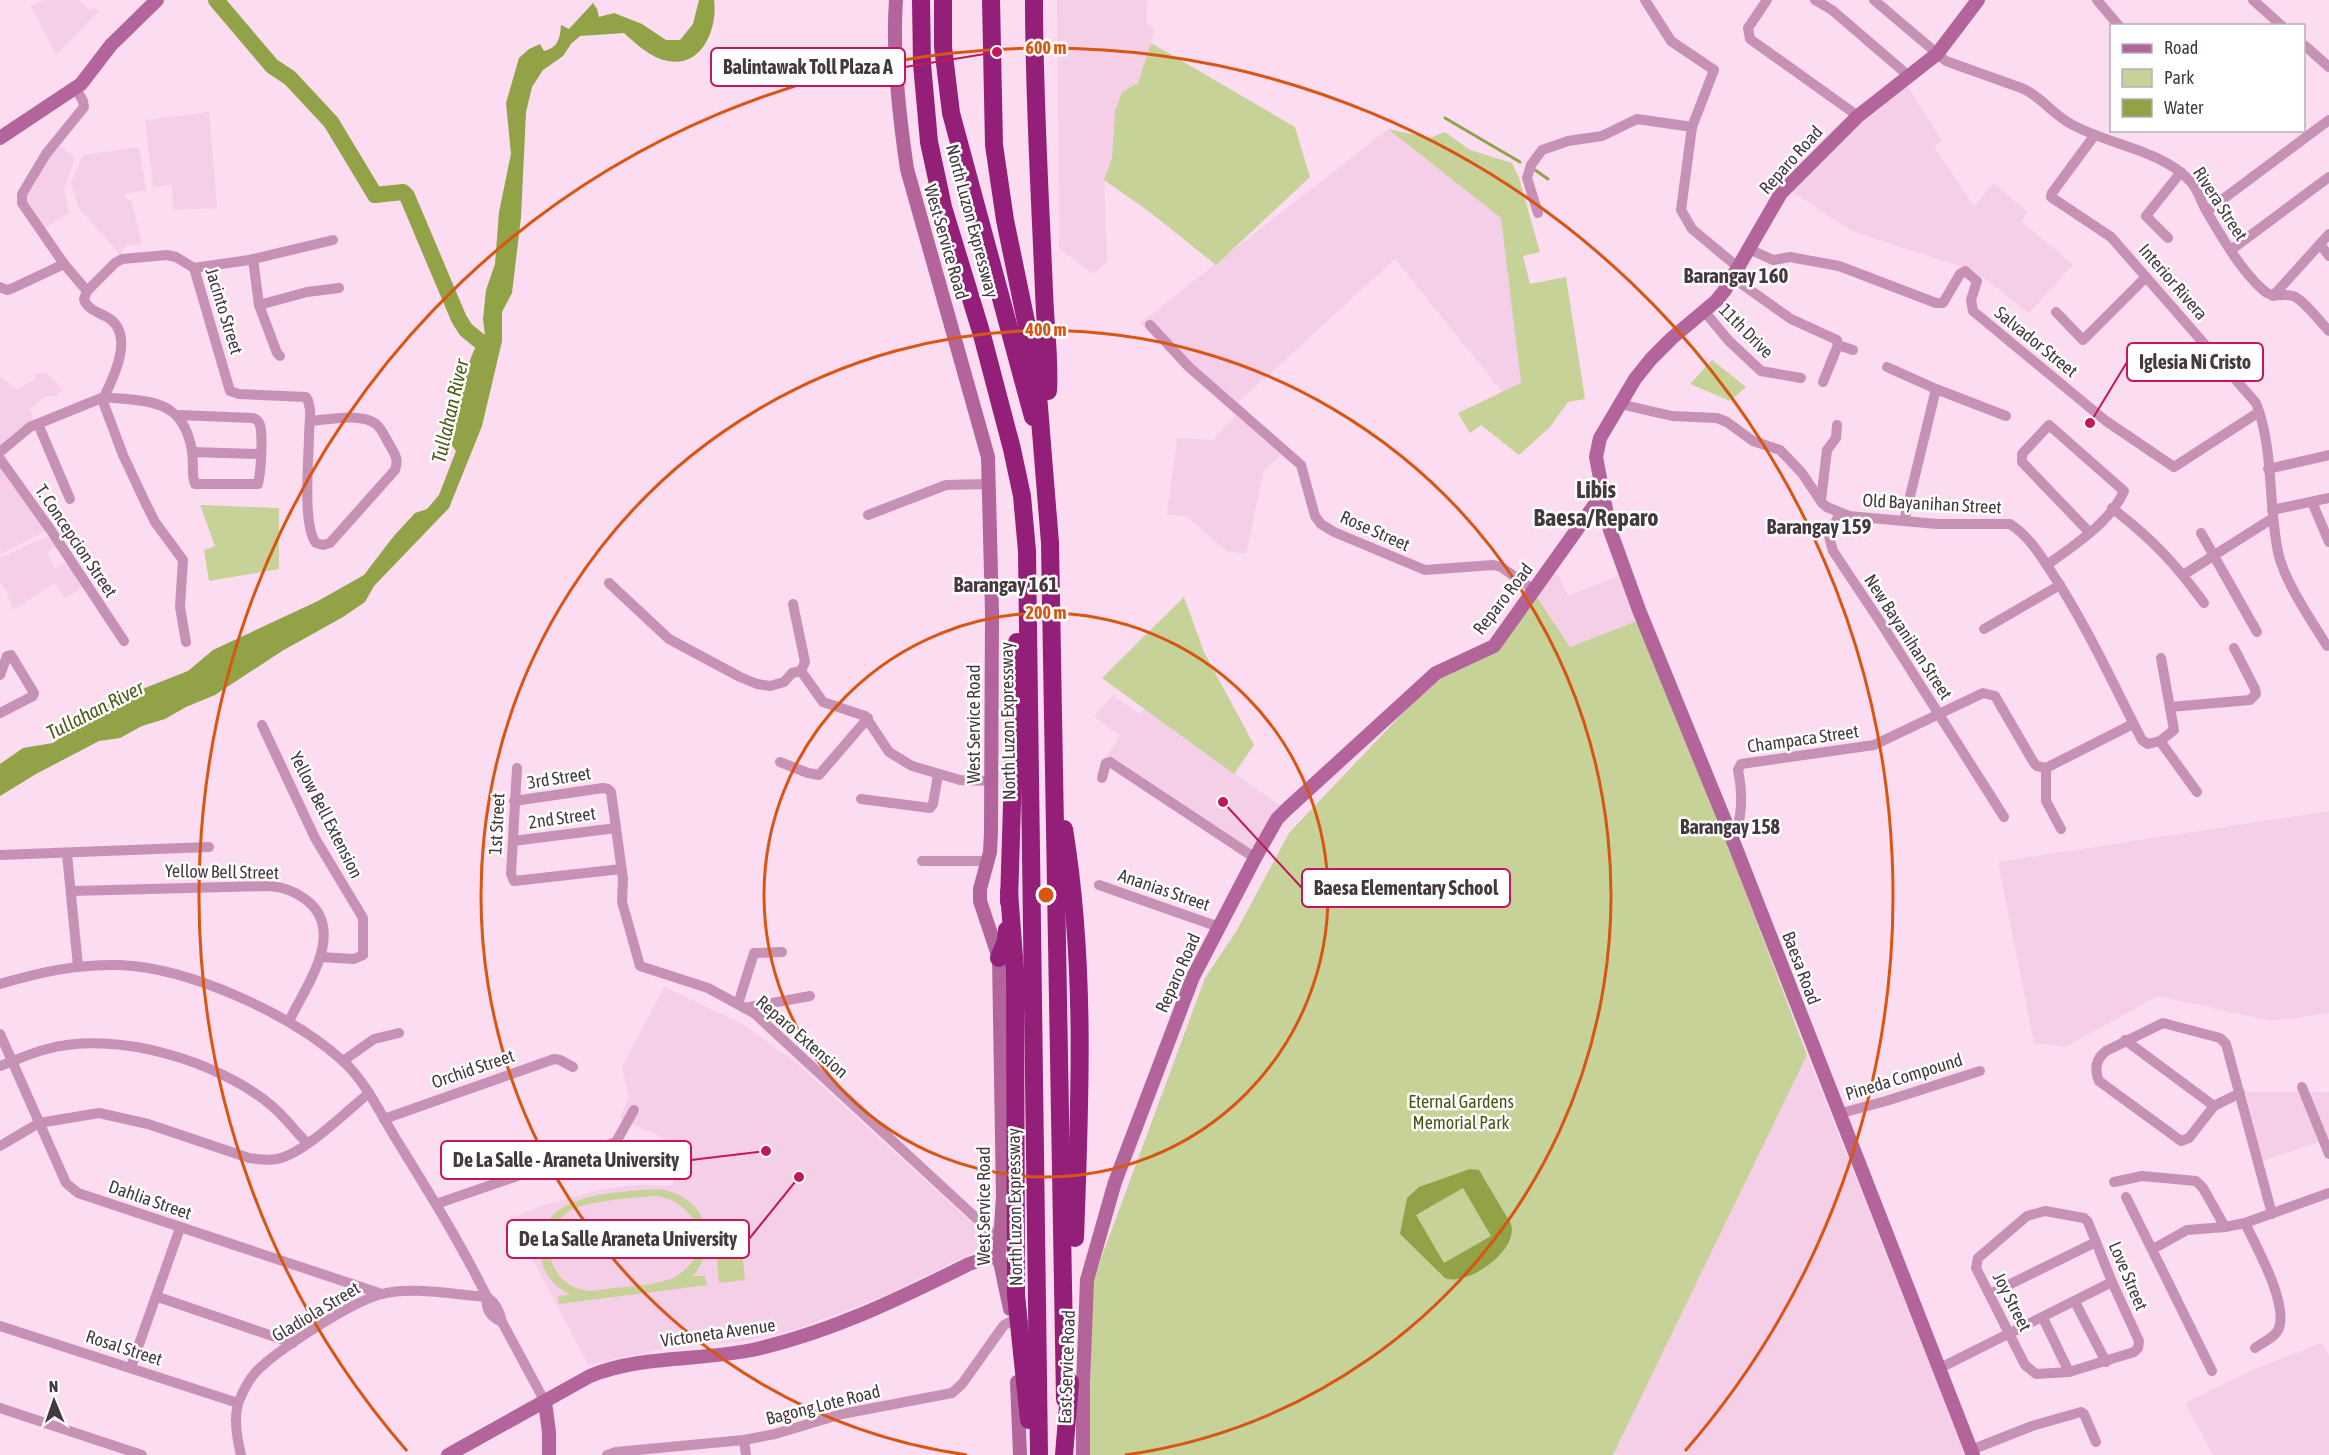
<svg xmlns="http://www.w3.org/2000/svg" width="2329" height="1455" viewBox="0 0 2329 1455" font-family="'Asap Condensed',sans-serif">
<rect width="100%" height="100%" fill="#fbdcf0"/>
<g fill="#f5cfe7">
<polygon points="43,0 79,0 89,10 93,7 99,11 56,55 31,6"/>
<polygon points="1057,0 1147,0 1146,23 1155,30 1138,83 1122,92 1115,111 1112,158 1104,180 1107,262 1094,274 1059,249"/>
<polygon points="1907,86 1942,140 1934,147 1974,206 1994,183 2028,212 2021,221 2073,265 2029,313 1975,271 1852,231 1789,190 1864,119"/>
<polygon points="209,112 217,208 173,210 172,185 153,187 145,120"/>
<polygon points="1388,129 1501,218 1521,383 1503,393 1395,259 1230,410 1140,323"/>
<polygon points="59,145 75,158 64,190 69,212 44,229 33,217 24,195 37,174"/>
<polygon points="139,147 146,190 125,194 125,199 131,200 142,244 126,246 120,255 79,208 71,183 83,155"/>
<polygon points="45,372 64,390 56,395 45,397 30,408 34,422 0,451 0,376 16,389 35,380 35,375"/>
<polygon points="1236,415 1281,455 1264,470 1246,554 1227,551 1186,516 1167,515 1177,438 1213,440"/>
<polygon points="0,465 49,530 0,554"/>
<polygon points="50,535 56,547 47,552 55,569 64,563 71,567 84,587 65,598 55,583 13,610 6,589 0,583 0,558"/>
<polygon points="1549,573 1559,576 1568,596 1620,575 1637,621 1570,647 1534,593"/>
<polygon points="1113,695 1139,714 1145,709 1283,808 1254,854 1105,758 1120,736 1094,717"/>
<polygon points="2329,811 2329,1013 2271,1021 2158,996 2066,1047 2034,1043 1998,862"/>
<polygon points="664,987 739,1022 793,1060 985,1235 985,1243 976,1251 887,1295 794,1330 746,1341 671,1347 588,1365 511,1218 541,1206 603,1189 635,1185 672,1185 677,1174 666,1169 678,1145 620,1118 629,1097 622,1067"/>
<polygon points="1807,1055 1966,1455 1618,1455 1614,1453"/>
<polygon points="2242,1092 2300,1092 2319,1142 2261,1161"/>
<polygon points="2329,1092 2329,1147 2307,1093"/>
<polygon points="2322,1343 2329,1355 2329,1455 2213,1455 2185,1403 2248,1372"/>
</g>
<g fill="#c6d298" fill-rule="evenodd">
<polygon points="1151,43 1295,127 1310,177 1216,265 1151,213 1104,180 1112,158 1115,111 1122,92 1138,83"/>
<polygon points="1388,129 1430,138 1445,132 1470,150 1512,163 1519,178 1540,252 1523,256 1530,284 1566,277 1585,399 1568,402 1550,427 1519,455 1481,425 1470,433 1458,413 1521,383 1501,218"/>
<polygon points="1712,360 1746,387 1730,401 1690,384"/>
<polygon points="200,505 279,508 279,569 209,581 204,550 215,546"/>
<polygon points="1534,593 1570,647 1637,621 1725,838 1807,1055 1613,1455 1089,1455 1092,1283 1205,978 1237,930 1289,833 1438,676 1495,649"/>
<polygon points="1184,597 1204,652 1254,745 1234,774 1102,678"/>
<path d="M657,1189C703,1193 723,1240 693,1276H705L707,1285L559,1304L558,1296L570,1295C554,1286 543,1274 541,1256C532,1193 614,1192 657,1189ZM657,1196C698,1202 716,1251 678,1275C662,1286 627,1286 607,1289C599,1290 592,1292 584,1290C545,1283 537,1230 571,1210C588,1201 636,1197 657,1196Z"/>
<polygon points="741,1239 745,1280 719,1283 715,1242"/>
</g>
<g fill="#92a247" fill-rule="evenodd">
<path d="M699,0H714C718,28 702,68 668,61C651,58 636,44 624,33L580,36L571,44L563,56L543,70L532,87L526,112L521,217L512,293L502,312V341L482,426L449,508L374,586L365,602L343,617L282,651L215,695L186,707L165,719L142,726L120,738L99,741L36,774L0,796V764L23,748L53,743L112,701L188,671L213,650L318,601L364,575L393,537L415,513L427,509L439,495L456,451L448,440C450,428 455,418 459,408C466,385 466,352 485,336L483,319L486,290L495,264L499,212L511,154L506,103L519,58L529,49L540,44L544,51C558,48 560,38 561,25L569,29L593,3L597,9L599,17L614,13L642,24L666,40H680L693,24Z"/>
<path d="M1470,1169L1479,1170L1511,1224C1519,1251 1467,1287 1445,1278L1400,1234L1407,1198L1419,1187ZM1463,1188L1491,1236L1444,1263L1416,1215Z"/>
</g>
<g fill="none" stroke-linecap="round" stroke-linejoin="round">
<g stroke="#92a247" stroke-width="3">
<polyline points="1445,118 1520,162"/>
<polyline points="1535,170 1548,179"/>
</g>
<polyline stroke="#92a247" stroke-width="16" points="216,0 272,66 290,78 331,122 375,195 403,192 407,196 459,319 466,330 487,347"/>
<g stroke="#c691b4" stroke-width="10">
<polyline points="1645,0 1671,41 1714,70 1692,127 1681,210 1692,229 1739,268"/>
<polyline points="1767,0 1748,28 1750,39 1858,116"/>
<polyline points="1815,0 1832,10 1910,77"/>
<path d="M1874,0L1946,61L2024,89C2042,98 2054,115 2071,124C2108,145 2160,149 2190,181C2198,189 2201,202 2207,212C2223,239 2240,269 2263,290C2273,299 2282,293 2293,296C2303,299 2321,323 2329,331"/>
<polyline points="2097,0 2119,26"/>
<polyline points="2253,0 2282,26"/>
<polyline points="2304,45 2329,67"/>
<polyline points="75,87 83,101 84,107 46,154 22,194 22,203 64,264 87,291"/>
<path d="M2094,136L2052,193L2051,197L2111,237L2256,403C2274,448 2268,504 2278,552C2284,581 2311,620 2327,646"/>
<polyline points="2207,211 2329,120"/>
<polyline points="1538,213 1527,178 1531,165 1542,150 1568,141 1602,136 1637,119 1692,127"/>
<polyline points="2168,238 2146,216 2181,172"/>
<polyline points="2320,244 2329,256"/>
<polyline points="1749,249 1773,260 1790,257 1839,266 1936,303 1943,303 1960,274 1965,271 1977,281 1971,300 1973,311 2106,421 2174,467 2259,412"/>
<polyline points="2231,250 2329,177"/>
<polyline points="253,259 259,305 277,353 280,356"/>
<polyline points="194,268 249,260 333,240"/>
<polyline points="1733,278 1791,319 1837,340 1838,345 1823,382"/>
<polyline points="0,287 7,290 13,288 64,264"/>
<polyline points="2273,296 2329,234"/>
<polyline points="259,305 307,292 339,288"/>
<polyline points="1704,311 1729,341 1761,371 1801,378"/>
<polyline points="2056,312 2083,340 2146,277"/>
<polyline points="1150,325 1189,367 1301,465 1315,516 1321,524 1334,532 1425,570 1493,565 1501,567 1534,590"/>
<polyline points="1838,345 1853,350"/>
<polyline points="1887,367 1936,389 2006,416"/>
<path d="M104,397C148,402 183,397 192,451C194,462 191,474 195,484H258C261,472 263,437 260,425C258,420 257,420 253,418L178,415"/>
<polyline points="102,399 123,455 145,502 155,522 183,560 180,607 186,642"/>
<path d="M1620,404L1672,416L1717,418L1727,422L1753,441L1780,450L1802,473L1822,503L1827,507L1849,516L1937,524H2010C2028,535 2041,556 2052,573C2087,626 2113,684 2142,740L2148,744L2160,741L2174,730L2161,658"/>
<polyline points="38,424 70,499"/>
<path d="M0,452L30,427L104,397C115,375 136,331 105,316C97,312 86,308 84,299L87,291L115,263L122,259L167,255L176,257L194,268L230,391L239,394L306,397C313,408 309,423 309,435C309,459 302,525 316,543L323,545L330,543L395,470C399,459 395,454 389,444C385,437 382,429 376,424C360,412 328,420 310,421"/>
<polyline points="192,452 260,454"/>
<polyline points="0,459 50,529 124,641"/>
<polyline points="2268,469 2329,455"/>
<polyline points="1821,500 1827,450 1836,438 1837,425"/>
<polyline points="2312,502 2329,542"/>
<path d="M2112,508C2152,539 2174,562 2204,603"/>
<polyline points="2272,510 2329,498"/>
<polyline points="1840,513 1829,536 1833,551 1881,623 2004,817"/>
<polyline points="868,515 946,485 990,484"/>
<polyline points="1904,521 1936,389"/>
<polyline points="2201,533 2257,632"/>
<path d="M2047,565C2074,545 2110,523 2124,491L2049,425L2022,454V462L2090,533"/>
<polyline points="2183,575 2273,518"/>
<polyline points="609,583 669,639 740,677 757,684 770,686 784,682 792,673 801,671"/>
<polyline points="793,604 805,662 801,671"/>
<polyline points="1984,629 2060,585"/>
<polyline points="801,671 823,702 865,716 889,752 912,766 960,780 991,781"/>
<polyline points="0,675 7,656 11,655 34,693 33,696 0,713"/>
<polyline points="2170,707 2250,700 2256,694 2255,689 2234,648"/>
<polyline points="262,725 315,838 363,918 363,955 354,959 320,957"/>
<polyline points="2160,741 2197,792"/>
<polyline points="780,762 808,773 819,775 868,718"/>
<polyline points="517,768 511,874 514,881 621,869"/>
<polyline points="2046,768 2046,801 2061,829"/>
<polyline points="1102,778 1106,763 1110,762 1255,858"/>
<polyline points="861,799 930,808 933,804 938,775"/>
<polyline points="514,801 603,788 608,789 611,792 623,879 622,902 640,966 708,988 754,1013 1002,1242"/>
<path d="M1730,833L1737,829C1743,809 1742,790 1738,770L1741,764L1874,745L1983,693L1995,696L2034,763L2037,766L2046,768L2133,724"/>
<polyline points="513,841 616,828"/>
<polyline points="67,854 78,966"/>
<polyline points="1,855 209,847"/>
<polyline points="922,861 988,861"/>
<polyline points="1099,885 1219,927"/>
<path d="M72,891L270,886C283,887 293,890 305,899C348,930 306,986 289,1021"/>
<path d="M0,984C41,972 76,964 120,965C190,968 291,1014 343,1061C366,1082 380,1113 396,1139C428,1191 460,1242 487,1297C496,1303 500,1312 502,1322L545,1402"/>
<polyline points="738,1004 754,953 782,952"/>
<polyline points="744,1008 810,996"/>
<polyline points="0,1034 66,1183 78,1193 382,1294"/>
<polyline points="2125,1040 2214,1106"/>
<polyline points="343,1061 374,1039 399,1033"/>
<path d="M0,1066C16,1060 31,1053 47,1049C116,1030 219,1061 272,1106C285,1117 295,1131 307,1143"/>
<polyline points="2302,1087 2329,1154"/>
<path d="M2240,1093L2214,1106L2189,1138L2181,1141L2099,1081C2094,1069 2096,1059 2106,1051L2163,1023L2220,1038L2226,1044L2272,1214"/>
<polyline points="1838,1114 1886,1101 1980,1071"/>
<polyline points="384,1119 554,1059 560,1060 573,1067"/>
<path d="M0,1146L39,1123L99,1113L148,1124L249,1158C258,1159 267,1161 277,1159C304,1154 347,1111 369,1093"/>
<polyline points="2114,1182 2142,1176 2196,1181 2203,1188 2225,1227"/>
<polyline points="2126,1197 2212,1371"/>
<polyline points="436,1204 616,1142 634,1110"/>
<polygon points="2045,1211 2084,1218 2088,1222 2112,1282 2139,1341 2138,1348 2134,1352 2069,1372 2036,1374 2025,1365 1976,1268 1978,1258 2027,1216"/>
<path d="M2245,1223C2256,1246 2288,1303 2279,1328C2276,1337 2263,1342 2255,1348"/>
<polyline points="2153,1249 2187,1230 2225,1227 2245,1223 2329,1193"/>
<polyline points="1990,1294 2096,1242"/>
<polyline points="158,1297 293,1343"/>
<path d="M487,1297C485,1309 491,1317 502,1322"/>
<polyline points="2075,1302 2106,1362"/>
<polyline points="2043,1318 2069,1372"/>
<polyline points="0,1326 238,1403"/>
<polyline points="131,1367 180,1228"/>
<polyline points="1938,1369 2112,1282"/>
<polyline points="0,1408 142,1455"/>
<polyline points="744,1440 746,1455"/>
<polyline points="1971,1450 2032,1426 2081,1412 2084,1414 2096,1442"/>
<path d="M241,1455C237,1439 233,1417 239,1401C243,1391 248,1381 255,1373C275,1351 353,1301 382,1294C412,1286 455,1295 487,1297"/>
<polyline points="607,1455 616,1452 744,1440 775,1434 842,1414 952,1393 962,1384 1004,1325 1012,1321"/>
</g>
<g stroke="#b3659b" stroke-width="14">
<path d="M896,0C892,54 899,115 907,169L988,457L992,612L991,832L990,852L980,889V901L999,958L1003,1196L999,1257L1010,1309"/>
<polyline points="0,138 81,84 111,45 157,0"/>
<polyline points="1017,1382 1020,1455"/>
<polyline points="545,1402 549,1432 549,1455"/>
<path d="M448,1455L590,1376C641,1355 698,1361 752,1350C829,1333 899,1299 969,1264L986,1258L999,1257"/>
<polyline points="1083,1455 1083,1384 1087,1280 1115,1182 1193,977 1255,858 1277,819 1287,809 1436,673 1494,646 1603,493"/>
<polyline points="1973,1455 1730,833 1639,610 1610,530 1596,457 1600,438 1635,379 1651,359 1672,338 1716,301 1725,290 1781,193 1858,116 1937,54 1978,0"/>
</g>
<g stroke="#941f78" stroke-width="18">
<polyline points="921,0 922,64 929,142 943,207 982,335 1012,449 1022,496 1027,551 1039,1455"/>
<polyline points="943,0 943,47 951,113 1033,417"/>
<polyline points="991,0 994,145 1005,220 1036,370 1050,543 1065,1399"/>
<path d="M1034,0C1034,97 1040,194 1044,291C1045,325 1050,358 1048,391"/>
<path d="M1064,829C1086,964 1080,1101 1075,1238"/>
<polyline points="1009,892 1015,970 1016,1295 1029,1420"/>
<polyline points="1009,902 1017,642"/>
<polyline points="999,958 1006,941 1007,930"/>
</g>
<polyline stroke="#941f78" stroke-width="18" points="1064,1455 1070,1382"/>
</g>
<g fill="none" stroke="#d85611" stroke-width="3">
<circle cx="1046" cy="895" r="282"/>
<path d="M967 1455A565 565 0 1 1 1125 1455"/>
<path d="M407 1451A847 847 0 1 1 1685 1451"/>
</g>
<g text-anchor="middle" stroke-width="5" stroke-linejoin="round" paint-order="stroke">
<g font-size="18" fill="#453940" stroke="#fff">
<text transform="translate(1791 160) rotate(-48)" y="6">Reparo Road</text>
<text transform="translate(2220 204) rotate(57)" y="6">Rivera Street</text>
<text transform="translate(972 221) rotate(75)" y="6">North Luzon Expressway</text>
<text transform="translate(946 242) rotate(74)" y="6">West Service Road</text>
<text transform="translate(2173 282) rotate(49)" y="6">Interior Rivera</text>
<text transform="translate(224 311) rotate(73)" y="6">Jacinto Street</text>
<text transform="translate(1746 331) rotate(45)" y="6">11th Drive</text>
<text transform="translate(2036 342) rotate(39)" y="6">Salvador Street</text>
<text transform="translate(1932 504) rotate(3)" y="6">Old Bayanihan Street</text>
<text transform="translate(1375 531) rotate(24)" y="6">Rose Street</text>
<text transform="translate(76 541) rotate(56)" y="6">T. Concepcion Street</text>
<text transform="translate(1503 599) rotate(-52)" y="6">Reparo Road</text>
<text transform="translate(1908 637) rotate(57)" y="6">New Bayanihan Street</text>
<text transform="translate(1008 721) rotate(-91)" y="6">North Luzon Expressway</text>
<text transform="translate(974 724) rotate(-90)" y="6">West Service Road</text>
<text transform="translate(1803 739) rotate(-8)" y="6">Champaca Street</text>
<text transform="translate(559 778) rotate(-9)" y="6">3rd Street</text>
<text transform="translate(326 815) rotate(63)" y="6">Yellow Bell Extension</text>
<text transform="translate(562 818) rotate(-8)" y="6">2nd Street</text>
<text transform="translate(497 824) rotate(-87)" y="6">1st Street</text>
<text transform="translate(222 872) rotate(1)" y="6">Yellow Bell Street</text>
<text transform="translate(1164 890) rotate(19)" y="6">Ananias Street</text>
<text transform="translate(1801 968) rotate(69)" y="6">Baesa Road</text>
<text transform="translate(1178 973) rotate(-66)" y="6">Reparo Road</text>
<text transform="translate(802 1037) rotate(41)" y="6">Reparo Extension</text>
<text transform="translate(473 1069) rotate(-19)" y="6">Orchid Street</text>
<text transform="translate(1904 1077) rotate(-17)" y="6">Pineda Compound</text>
<text transform="translate(150 1200) rotate(19)" y="6">Dahlia Street</text>
<text transform="translate(984 1206) rotate(-90)" y="6">West Service Road</text>
<text transform="translate(1015 1207) rotate(-91)" y="6">North Luzon Expressway</text>
<text transform="translate(2128 1276) rotate(67)" y="6">Love Street</text>
<text transform="translate(2012 1302) rotate(63)" y="6">Joy Street</text>
<text transform="translate(316 1312) rotate(-31)" y="6">Gladiola Street</text>
<text transform="translate(718 1333) rotate(-8)" y="6">Victoneta Avenue</text>
<text transform="translate(124 1348) rotate(18)" y="6">Rosal Street</text>
<text transform="translate(1067 1367) rotate(-88)" y="6">East Service Road</text>
<text transform="translate(823 1405) rotate(-14)" y="6">Bagong Lote Road</text>
</g>
<g font-size="18" fill="#4b5513" stroke="#fff">
<text x="1461" y="1108">Eternal Gardens<tspan x="1461" dy="21">Memorial Park</tspan></text>
</g>
<g font-size="20" font-style="italic" fill="#4f5918" stroke="#fff">
<text transform="translate(450 411) rotate(-77)" y="7">Tullahan River</text>
<text transform="translate(95 710) rotate(-27)" y="7">Tullahan River</text>
</g>
<g font-size="20" font-weight="bold" fill="#453940" stroke="#fff">
<text x="1730" y="834">Barangay 158</text>
</g>
<g font-size="21" font-weight="bold" fill="#453940" stroke="#fff">
<text x="1736" y="283">Barangay 160</text>
<text x="1819" y="534">Barangay 159</text>
<text x="1006" y="592">Barangay 161</text>
</g>
<g font-size="24" font-weight="bold" fill="#453940" stroke="#fff">
<text x="1596" y="498">Libis<tspan x="1596" dy="28">Baesa/Reparo</tspan></text>
</g>
</g>
<circle cx="1046" cy="895" r="9" fill="#d85611" stroke="#fff" stroke-width="3"/>
<g font-size="18" text-anchor="middle" font-weight="bold" fill="#d85611" stroke="#fff" stroke-width="5" stroke-linejoin="round" paint-order="stroke">
<text x="1046" y="54">600 m</text>
<text x="1046" y="336">400 m</text>
<text x="1046" y="619">200 m</text>
</g>
<path fill="none" stroke="#c2185b" stroke-width="2" d="M997 52L905 67M2090 423L2127 362M1223 802L1302 888M766 1151L691 1160M799 1177L749 1239"/>
<g fill="#c2185b" stroke="#fff" stroke-width="2">
<circle cx="997" cy="52" r="6"/>
<circle cx="2090" cy="423" r="6"/>
<circle cx="1223" cy="802" r="6"/>
<circle cx="766" cy="1151" r="6"/>
<circle cx="799" cy="1177" r="6"/>
</g>
<g fill="#fff" stroke="#c2185b" stroke-width="2">
<rect x="711" y="48" width="194" height="38" rx="6"/>
<rect x="2127" y="343" width="136" height="38" rx="6"/>
<rect x="1302" y="869" width="208" height="38" rx="6"/>
<rect x="441" y="1141" width="250" height="38" rx="6"/>
<rect x="507" y="1220" width="242" height="38" rx="6"/>
</g>
<g font-size="20" text-anchor="middle" font-weight="bold" fill="#453940">
<text x="808" y="74">Balintawak Toll Plaza A</text>
<text x="2195" y="369">Iglesia Ni Cristo</text>
<text x="1406" y="895">Baesa Elementary School</text>
<text x="566" y="1167">De La Salle - Araneta University</text>
<text x="628" y="1246">De La Salle Araneta University</text>
</g>
<rect x="2110" y="24" width="195" height="108" fill="#ffffff" stroke="#b5b0b3" stroke-width="1.5"/>
<rect x="2122" y="44" width="30" height="9" fill="#b3659b" stroke="#b5b0b3" stroke-width="1.5"/>
<text x="2164" y="54" font-size="18" fill="#453940">Road</text>
<rect x="2122" y="69" width="30" height="18" fill="#c6d298" stroke="#b5b0b3" stroke-width="1.5"/>
<text x="2164" y="84" font-size="18" fill="#453940">Park</text>
<rect x="2122" y="99" width="30" height="18" fill="#92a247" stroke="#b5b0b3" stroke-width="1.5"/>
<text x="2164" y="114" font-size="18" fill="#453940">Water</text>
<g transform="translate(54 1401) rotate(358)" stroke="#ffffff" stroke-width="4.5" paint-order="stroke">
<path d="M0-4.5L10 22L0 15L-10 22Z" fill="#453940"/>
<text y="-9" font-size="16" font-weight="bold" text-anchor="middle" fill="#453940">N</text>
</g>
</svg>
